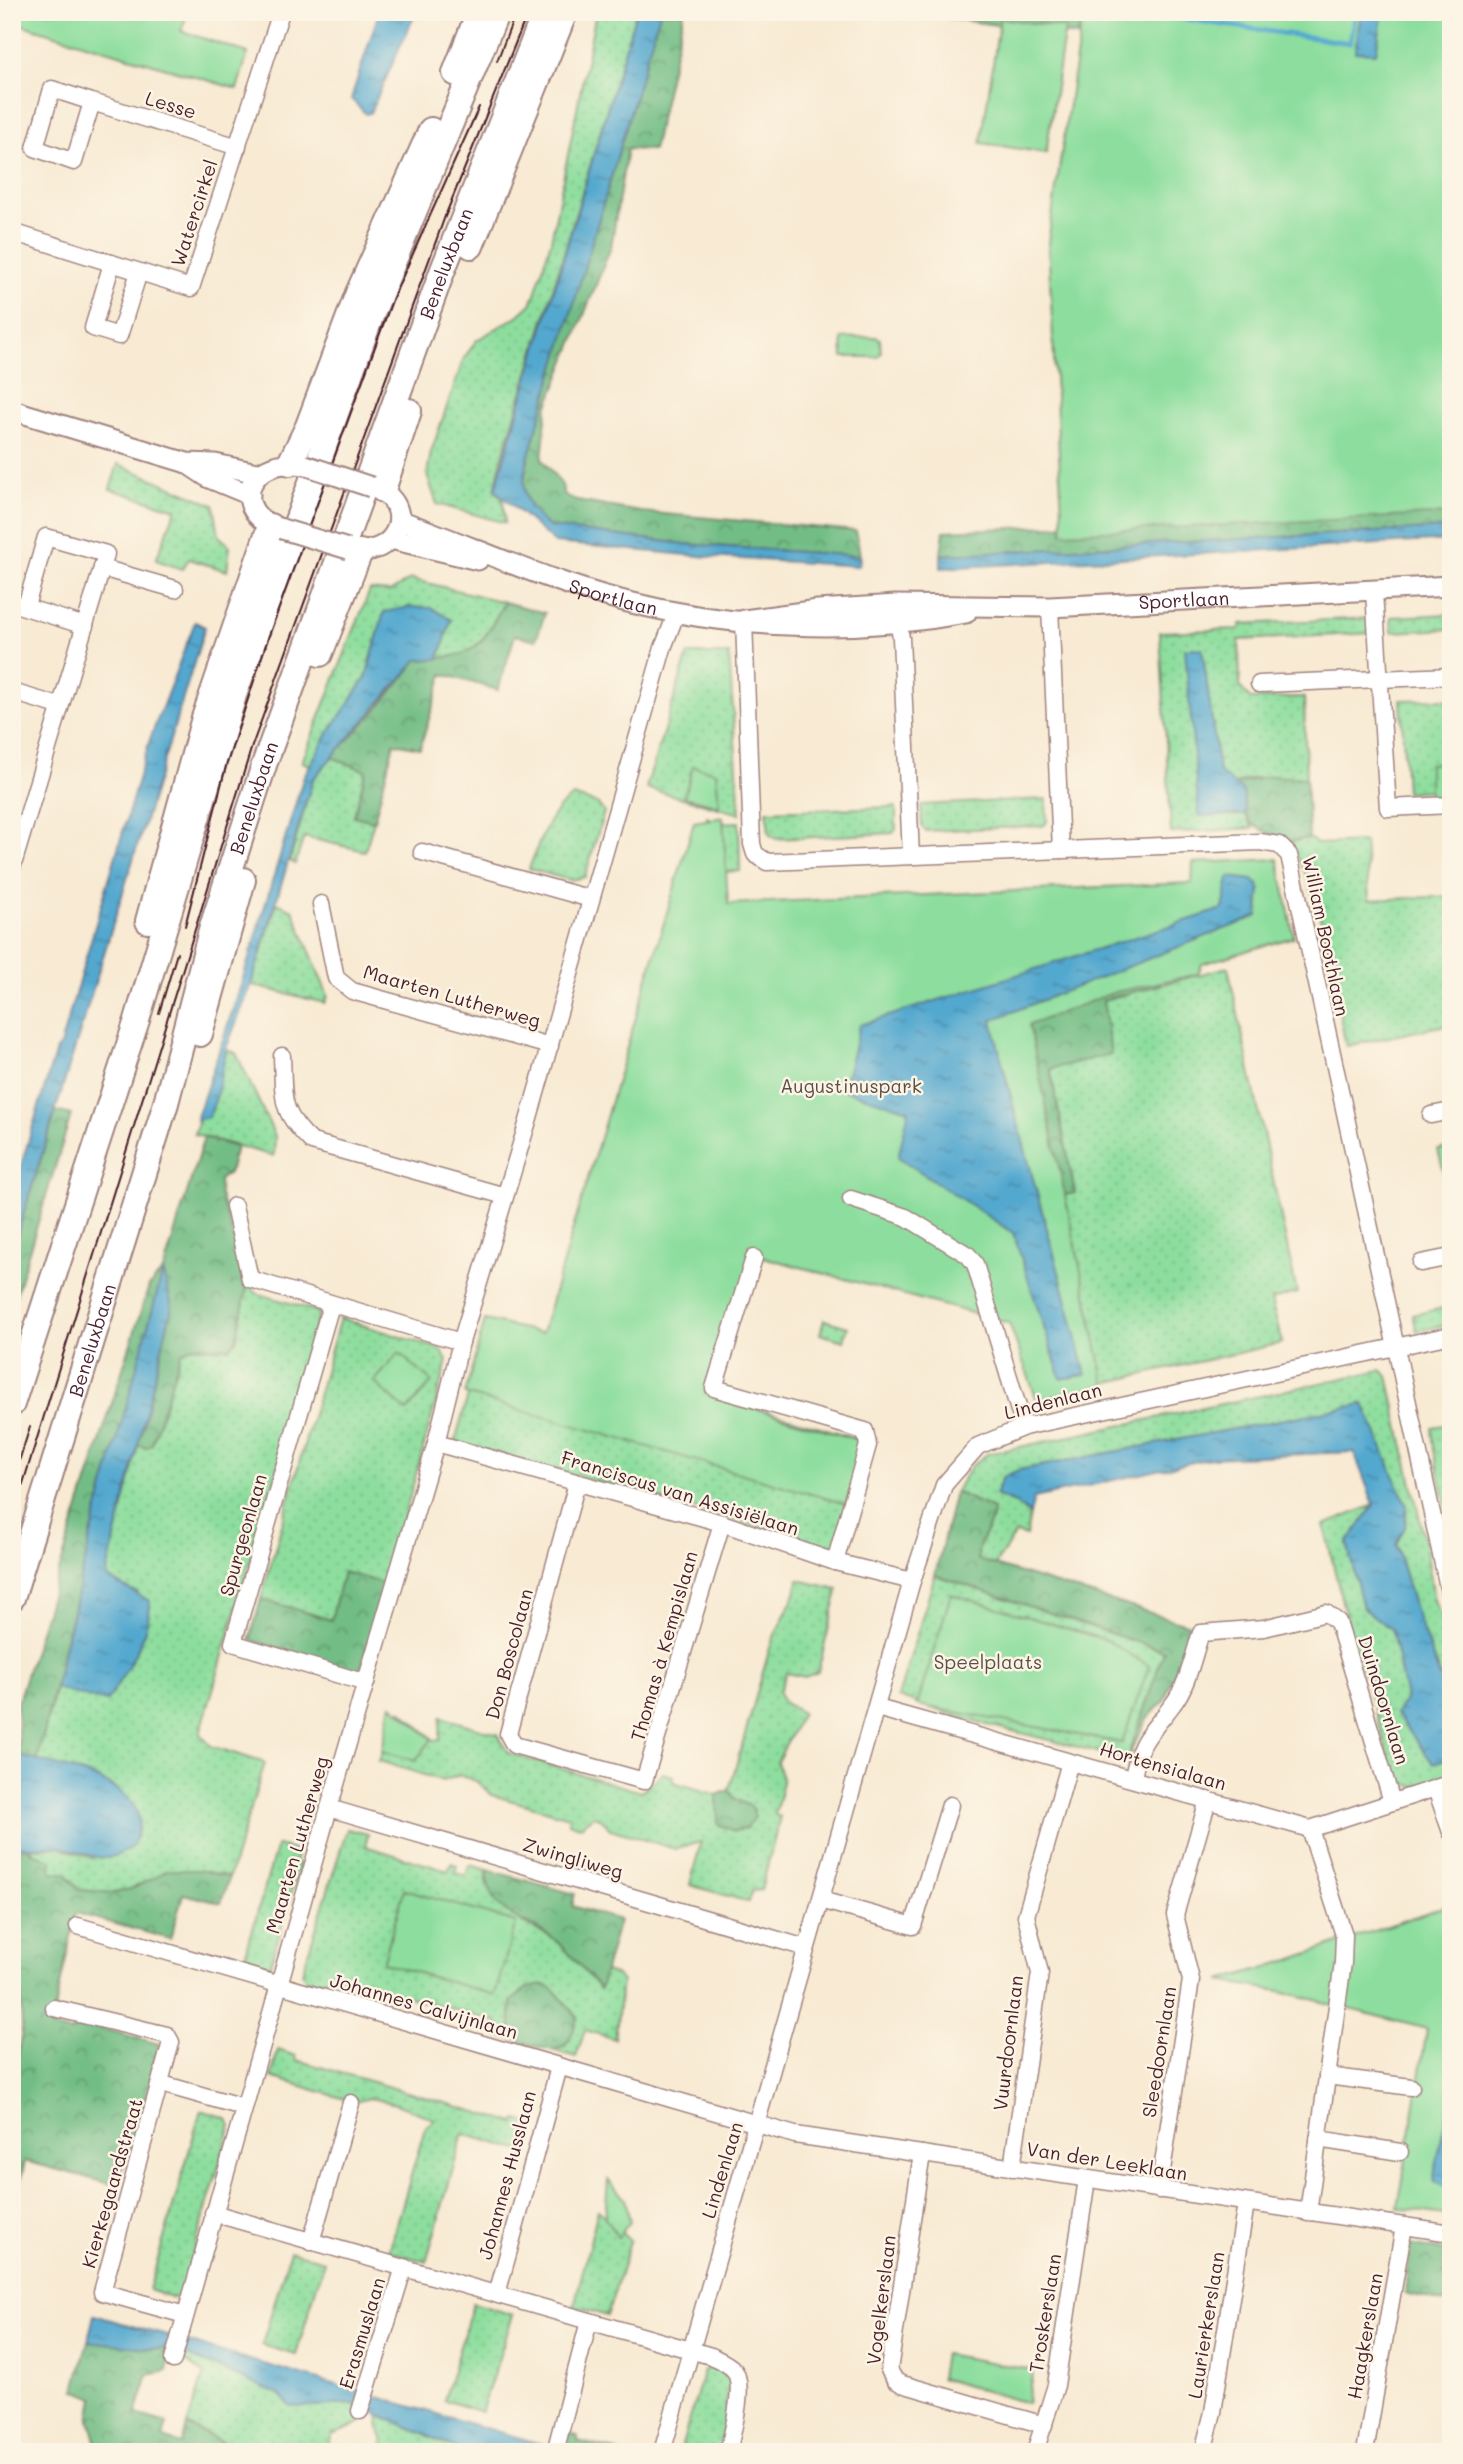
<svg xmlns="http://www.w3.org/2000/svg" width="1463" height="2464" viewBox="0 0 1463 2464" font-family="Mali,sans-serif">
<defs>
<pattern id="grass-dots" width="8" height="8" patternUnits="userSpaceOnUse" patternTransform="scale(1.75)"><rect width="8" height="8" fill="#8dde9e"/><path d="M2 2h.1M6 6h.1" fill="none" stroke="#7bbe88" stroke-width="1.8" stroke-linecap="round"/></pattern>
<pattern id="forest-crowns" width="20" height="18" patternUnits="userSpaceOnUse" patternTransform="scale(1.75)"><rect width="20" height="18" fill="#72bd85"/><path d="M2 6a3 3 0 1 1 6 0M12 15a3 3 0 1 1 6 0" fill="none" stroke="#60996d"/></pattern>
<pattern id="water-ripples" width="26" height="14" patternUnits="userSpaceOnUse" patternTransform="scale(1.75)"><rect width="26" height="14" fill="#52a8cf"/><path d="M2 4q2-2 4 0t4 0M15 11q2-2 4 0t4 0" fill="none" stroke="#4688a8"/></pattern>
</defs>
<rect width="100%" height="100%" fill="#fcf5e5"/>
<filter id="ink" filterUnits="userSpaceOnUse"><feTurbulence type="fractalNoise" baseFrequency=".0143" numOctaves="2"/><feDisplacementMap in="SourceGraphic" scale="14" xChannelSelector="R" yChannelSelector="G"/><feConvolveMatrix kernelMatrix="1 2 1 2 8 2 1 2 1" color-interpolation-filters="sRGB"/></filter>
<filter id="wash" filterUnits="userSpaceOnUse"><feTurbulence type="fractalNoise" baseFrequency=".00686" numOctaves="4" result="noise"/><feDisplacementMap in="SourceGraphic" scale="28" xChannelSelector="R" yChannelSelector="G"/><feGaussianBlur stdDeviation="1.57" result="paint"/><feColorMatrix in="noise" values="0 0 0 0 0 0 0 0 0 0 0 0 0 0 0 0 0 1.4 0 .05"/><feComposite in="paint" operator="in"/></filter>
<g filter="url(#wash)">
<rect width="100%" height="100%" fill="#f8ead3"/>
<g fill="url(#grass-dots)" stroke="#6c7e64" stroke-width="2">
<polygon points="596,12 636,12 500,466 495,490 503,500 505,523 437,504 427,475 431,452 464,358 477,340 519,315 531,304 535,294 551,241"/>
<polygon points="118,464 214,505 219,536 230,546 227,571 189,559 182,569 156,560 176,509 110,489"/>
<path d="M411,579L504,602C490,632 476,658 439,659L451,620C428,606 410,607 384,612L366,677L310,765L302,762L370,590L390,592Z"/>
<polygon points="1451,614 1451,629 1392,632 1391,617"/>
<polygon points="1373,618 1374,633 1239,640 1240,687 1250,699 1304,697 1306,778 1253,778 1233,785 1219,773 1202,648 1199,815 1246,815 1253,828 1171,833 1160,632 1240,629 1240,624"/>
<polygon points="688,654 729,654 740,814 646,788"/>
<polygon points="1451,699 1451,789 1406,792 1401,700"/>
<polygon points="332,757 366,771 354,816 374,821 365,851 304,837 295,864 290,861 313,779"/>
<path d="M573,796L598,804L604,812L585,877L570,880L529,869C539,843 548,812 573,796Z"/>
<polygon points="1046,799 1047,822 1043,826 926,831 922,827 921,805"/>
<polygon points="896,807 896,829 893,833 776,839 769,834 767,811"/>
<polygon points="707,817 718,823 739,822 740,871 710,873"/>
<path d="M1309,838L1317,844L1365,842L1369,900L1451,896V1024L1346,1046C1335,995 1321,877 1287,843Z"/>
<polygon points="277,903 293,910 328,996 325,1003 251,985"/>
<polygon points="1228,967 1297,1293 1271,1300 1282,1343 1038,1398 1002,1299 1040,1199 1075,1193 1050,1068 1103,1000"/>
<polygon points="223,1048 236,1053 275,1136 274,1156 194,1134"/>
<polygon points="1451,1147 1451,1191 1449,1191 1438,1150"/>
<path d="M248,1283L256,1293L319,1312L291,1422L200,1734L211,1746L265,1763L229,1877L198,1870H168L134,1888L115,1893L79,1890L66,1874L51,1872L30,1848L59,1847L92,1858L136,1815C124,1778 70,1769 37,1761L55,1688L107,1701L138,1593L119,1587L108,1578L107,1571L138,1445L146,1448L181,1353L193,1346L220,1349L236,1340Z"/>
<polygon points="1451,1306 1451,1324 1417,1331 1413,1315"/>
<polygon points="340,1318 440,1349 447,1361 386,1584 343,1572 331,1620 261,1599"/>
<polygon points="824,1320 848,1327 844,1341 820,1334"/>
<path d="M1381,1370L1388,1376L1426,1547L1434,1600L1451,1641V1694L1447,1693L1417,1616L1396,1543L1405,1527L1364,1404L1019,1470L1003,1477L995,1495L1013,1502L1030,1514L1026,1536L1016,1533L995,1565L978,1560C976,1539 993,1529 993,1510L955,1492L971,1466L987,1454Z"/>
<polygon points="469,1392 713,1395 867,1441 835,1548 455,1442"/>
<polygon points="1451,1424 1451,1444 1445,1446 1451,1465 1451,1528 1434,1451 1432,1427"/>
<polygon points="1374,1505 1347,1543 1363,1608 1392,1630 1406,1698 1432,1763 1451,1758 1451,1776 1416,1787 1396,1779 1344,1610 1324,1525"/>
<polygon points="935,1575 1165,1651 1127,1759 967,1720 898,1697"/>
<polygon points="798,1580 838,1589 818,1672 805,1677 786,1673 779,1692 783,1702 802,1713 777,1762 783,1782 775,1815 780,1817 761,1890 752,1891 749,1902 690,1885 701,1842 675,1849 610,1829 602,1819 593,1816 581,1826 568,1823 569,1817 492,1795 476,1781 460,1775 443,1781 379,1761 401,1710 434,1740 440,1740 441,1717 498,1734 508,1753 641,1792 663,1773 673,1776 673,1782 717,1795 719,1824 735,1799 729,1790 772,1641 795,1594"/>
<polygon points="347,1829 368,1834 365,1846 448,1871 451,1863 457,1865 455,1873 466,1876 470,1865 488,1870 486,1883 522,1923 552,1937 568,1952 599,1988 605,1972 618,1976 622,1982 615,2039 585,2030 576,2057 551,2050 565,2047 577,2016 552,1988 511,2002 511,2039 495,2035 497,2022 367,1985 364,1997 307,1981 302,1973"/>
<polygon points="277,1845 298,1852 295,1862 300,1864 268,1973 242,1966"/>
<polygon points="278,2050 296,2056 296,2060 515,2123 518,2120 531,2124 523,2151 463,2134 426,2262 389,2251 425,2128 434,2119 396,2104 370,2098 355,2102 271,2077"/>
<polygon points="201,2110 226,2118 231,2125 181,2294 174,2298 149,2290"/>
<polygon points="598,2210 630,2241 607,2316 574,2306"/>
<polygon points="290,2251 324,2261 296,2355 262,2345"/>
<polygon points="473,2303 513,2315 481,2412 444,2400"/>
<polygon points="184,2354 279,2394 291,2407 356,2404 365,2408 360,2424 332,2435 326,2450 330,2452 228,2452 226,2444 187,2425 204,2374 182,2359"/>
<polygon points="710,2368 722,2371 729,2381 721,2452 680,2452 704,2370"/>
<polygon points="380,2415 465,2452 379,2452 384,2441 378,2425"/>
</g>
<g fill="url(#forest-crowns)" stroke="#5e6e58" stroke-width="2">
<path d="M660,12H684L653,150L627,149L611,247L547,408L542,459L562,485L564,495L577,501L641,512L856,531L860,556L685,544L549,527C518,501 521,484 531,448Z"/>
<polygon points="903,12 1081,12 1078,36"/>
<polygon points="1451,508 1451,528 941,555 944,531"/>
<path d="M504,602L545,613L536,640L515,635L498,690L443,674L420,748L394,743L374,821L354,816L366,771L332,757L380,706L417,660C472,656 479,654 504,602Z"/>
<path d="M1269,776L1306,778L1309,838C1286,843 1292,842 1271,834C1245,824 1246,819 1243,791L1233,785Z"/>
<polygon points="1161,976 1160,985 1103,1000 1111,1054 1050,1069 1075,1193 1040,1199 992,1020"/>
<polygon points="56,1111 71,1115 12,1307 12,1251"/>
<polygon points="204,1137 236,1147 229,1173 219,1180 220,1195 248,1283 236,1340 229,1348 193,1346 181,1353 152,1444 146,1448 138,1445 172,1307 164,1273 92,1531 37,1761 19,1756 17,1704 149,1286 163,1271"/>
<path d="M955,1492L993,1509C993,1529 976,1539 978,1560L1193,1626L1164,1701L1147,1719L1127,1759L1164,1651L935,1575Z"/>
<polygon points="343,1572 386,1584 360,1672 250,1640 261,1599 331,1620"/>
<polygon points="729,1790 735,1799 752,1807 755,1817 747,1828 734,1831 718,1824 717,1795"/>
<polygon points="12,1846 30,1848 30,1851 52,1861 51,1872 66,1874 79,1890 115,1893 134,1888 167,1870 198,1870 229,1877 221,1903 183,1894 170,1939 76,1913 51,2027 70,2032 86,2024 159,2044 135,2142 115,2185 25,2161 12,2216 12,2092 22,2029 20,1984 12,1946"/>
<path d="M488,1870L575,1894L572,1906L619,1920L600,1989C585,1972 572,1954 555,1940C527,1918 483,1915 488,1870Z"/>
<path d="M544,1985L552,1988L577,2016C568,2064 549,2049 511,2039V2002L527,1988Z"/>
<polygon points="1410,2245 1451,2252 1444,2275 1451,2279 1451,2304 1405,2293"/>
<polygon points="88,2341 156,2349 170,2348 167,2371 148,2375 136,2414 167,2423 163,2438 182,2444 187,2425 226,2444 228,2452 99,2452 90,2419 94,2398 75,2390"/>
<polygon points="569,2434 578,2436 578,2441 620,2452 559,2449 562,2438"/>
</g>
<g fill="#8dde9e" stroke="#6c7e64" stroke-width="2">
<polygon points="12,12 188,12 181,31 248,53 237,89 12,22"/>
<polygon points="1083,12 1451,12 1451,514 1063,533 1048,242"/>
<polygon points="1000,18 1065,28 1046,153 981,143"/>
<polygon points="877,337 880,339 881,353 877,357 843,357 842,338"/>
<polygon points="1451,762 1451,797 1429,798 1429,764"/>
<polygon points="693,766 716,772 719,806 684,797"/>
<polygon points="723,817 728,904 1192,883 1193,863 1278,859 1294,937 1202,964 1198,974 1115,992 1029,1025 1105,1385 1037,1400 1009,1323 759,1256 705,1393 865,1442 846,1504 465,1394 485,1320 542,1333 694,822"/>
<polygon points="399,1353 432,1382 407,1411 374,1382"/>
<polygon points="951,1594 1106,1640 1149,1666 1122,1743 917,1705"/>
<polygon points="391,1704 432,1739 415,1761 382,1751"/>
<polygon points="404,1890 516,1922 495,1995 383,1963"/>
<polygon points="1451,1904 1451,2216 1398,2208 1427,2029 1280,1991 1220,1981 1290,1960"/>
<polygon points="608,2180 625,2199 630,2222 618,2237 605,2219"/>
<polygon points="944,2354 1033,2370 1027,2403 940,2378"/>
</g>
<g fill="url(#water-ripples)" stroke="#4e647d" stroke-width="2">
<polygon points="379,12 416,12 370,113 366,114 351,99"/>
<path d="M636,12H660L531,448C521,484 518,501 549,527L685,544L860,556L859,566L709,557L555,543L495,490Z"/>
<polygon points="1361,12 1383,12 1376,53 1355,52"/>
<polygon points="1451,528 1451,540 941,568 941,555"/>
<polygon points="410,607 432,608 451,620 439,659 417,660 313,779 251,985 227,1046 216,1098 209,1117 196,1120 241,985 304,776 327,735 366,678 384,612"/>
<polygon points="195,622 205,627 12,1251 12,1195 56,1050 60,1046 150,739"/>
<polygon points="1202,648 1219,772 1243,791 1246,815 1199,816 1185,649"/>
<path d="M1229,877L1253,880L1260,887L1258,916L992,1020C1019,1139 1057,1256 1086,1375L1061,1379L1013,1233L898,1157L909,1110L843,1090L860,1025L1223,909Z"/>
<path d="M163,1271L172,1307L107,1571L108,1578L150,1601C150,1636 125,1673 107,1701H102L55,1688L92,1531Z"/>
<polygon points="1364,1404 1407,1506 1405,1527 1396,1544 1417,1616 1446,1693 1451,1694 1451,1758 1433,1763 1396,1714 1406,1698 1392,1630 1363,1608 1347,1543 1374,1505 1354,1452 1211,1458 1034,1498 1030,1514 1013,1502 995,1495 1003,1477 1019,1470"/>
<path d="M19,1756C57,1766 167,1784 132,1846C101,1871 88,1849 57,1847C42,1846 27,1848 12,1846V1820L21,1793Z"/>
<polygon points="1451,2092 1451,2185 1448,2188 1433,2181"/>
<polygon points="94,2315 534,2442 574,2452 465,2452 356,2404 291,2407 279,2394 170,2348 156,2349 88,2341"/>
</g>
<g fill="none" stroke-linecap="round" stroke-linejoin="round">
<polyline stroke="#52a8cf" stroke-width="5" points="1135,12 1350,43 1356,12"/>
</g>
</g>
<g filter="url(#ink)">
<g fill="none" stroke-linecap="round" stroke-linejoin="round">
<defs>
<g id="minor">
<polyline points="92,102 52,89 35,148 74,162 92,102 238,147"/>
<polyline points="12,232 191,288 281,12"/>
<polyline points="112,263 93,328 119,336 139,272"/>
<polyline points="1374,592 1388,808 1451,805"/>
<polyline points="12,603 85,626"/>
<polyline points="26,606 46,537 106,554 102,568 175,589"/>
<polyline points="1050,607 1061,850"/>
<polyline points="896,610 901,638 911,856"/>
<polyline points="744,620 752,844 755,854 767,862 1260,842 1279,845 1289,855 1451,1601"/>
<polyline points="1259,684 1451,676"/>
<polyline points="12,692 59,706"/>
<polyline points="422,852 591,899"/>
<polyline points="12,868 102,568"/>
<polyline points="321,904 336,978 352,991 550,1046"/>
<path d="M282,1056C284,1099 279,1111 312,1142L505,1196"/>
<polyline points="1431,1115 1451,1111"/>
<polyline points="851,1199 906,1217 968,1255 975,1264 1024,1427"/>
<polyline points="234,1206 250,1279 461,1342"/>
<polyline points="754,1258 714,1388 865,1431 868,1445 835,1562"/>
<polyline points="1421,1263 1451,1257"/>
<polyline points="331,1305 233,1643 366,1683"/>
<polyline points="436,1443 722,1523 835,1562 912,1581"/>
<polyline points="577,1483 508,1734 514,1745 644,1781 722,1523"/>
<polyline points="877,1708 1310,1829 1451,1783"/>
<path d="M1133,1779C1139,1738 1151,1734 1173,1704C1188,1685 1193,1656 1201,1633L1264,1628L1326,1613L1338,1622L1392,1802"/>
<polyline points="1436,1789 1451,1832"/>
<polyline points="329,1808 806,1948"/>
<polyline points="821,1900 913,1926 950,1805"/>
<polyline points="78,1926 795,2135 1451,2233"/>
<polyline points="54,2008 167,2035 171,2042 102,2292 185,2315"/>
<polyline points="1327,2076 1411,2087"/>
<polyline points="162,2084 243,2107"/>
<polyline points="1318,2139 1400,2152"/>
<polyline points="922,2154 889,2370 895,2380 902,2384 1044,2425"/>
<polyline points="1012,2168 1040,1973 1026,1916 1070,1762"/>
<polyline points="1159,2190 1191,1980 1175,1915 1208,1800"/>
<path d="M213,2213L711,2356C719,2360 729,2364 734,2370C746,2385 732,2434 728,2452"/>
<polyline points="1308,2213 1343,1963 1344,1935 1310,1829"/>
<polyline points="311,2242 351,2103"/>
<polyline points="497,2294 559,2067"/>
<polyline points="173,2360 329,1808 436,1443 461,1342 528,1121 663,648 676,614"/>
<polyline points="360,2411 404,2267"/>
<polyline points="555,2452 589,2321"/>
<polyline points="662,2452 912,1581 944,1485 978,1446 1024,1427 1451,1335"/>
<polyline points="1035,2452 1056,2385 1087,2179"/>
<polyline points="1203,2452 1213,2412 1246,2203"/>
<polyline points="1365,2452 1404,2226"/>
</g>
<g id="tertiary">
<polyline points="12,410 187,463 215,464 257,473"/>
<polyline points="188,464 209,478 250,495"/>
<path id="s1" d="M399,520C474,547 546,581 624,601C733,629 855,634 966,613"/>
<path d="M282,529C230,516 242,455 304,465"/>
<polyline points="391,539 478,560"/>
<path d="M348,549C399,562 420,501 371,487"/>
<path id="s2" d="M744,620L818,610L896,605L1050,607L1451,586"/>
</g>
<g id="primary">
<polyline points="455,73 479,12"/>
<polyline points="471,246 565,12"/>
<polyline points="290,463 308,426 358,293 431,130"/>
<polyline points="383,490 409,411"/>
<polyline points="320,654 360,552"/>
<polyline points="148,921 204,718 270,526"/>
<polyline points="200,1034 243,880"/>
<polyline points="12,1404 137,1020 234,695 373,311 497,12"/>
<path id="s3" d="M12,1598L166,1103L212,927L265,762L442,272L545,12"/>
</g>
</defs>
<use href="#minor" stroke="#a1847f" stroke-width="19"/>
<use href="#tertiary" stroke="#a1847f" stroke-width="23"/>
<use href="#primary" stroke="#a1847f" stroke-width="28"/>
<use href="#minor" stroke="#fff" stroke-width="16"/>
<use href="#tertiary" stroke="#fff" stroke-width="19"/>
<use href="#primary" stroke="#fff" stroke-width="24"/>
<g stroke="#4a1f2b" stroke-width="2">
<polyline points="497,61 516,12"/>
<polyline points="185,926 226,766 269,635 393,298 479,107"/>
<polyline points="159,1013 177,953"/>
<polyline points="12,1483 30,1427"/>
<polyline points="12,1519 252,746 444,219 528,12"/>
</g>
<defs>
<g id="tertiary-bridge">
<polyline points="305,465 371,487"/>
<polyline points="282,529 348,549"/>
</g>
</defs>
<use href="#tertiary-bridge" stroke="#a1847f" stroke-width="23" stroke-linecap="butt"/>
<use href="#tertiary-bridge" stroke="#fff" stroke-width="19"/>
</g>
</g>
<g text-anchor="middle" stroke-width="5" stroke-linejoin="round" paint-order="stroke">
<g font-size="19" fill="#4a1f2b" stroke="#fcf5e5">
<text transform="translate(171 105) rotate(17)" y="7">Lesse</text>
<text transform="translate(194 213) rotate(-72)" y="7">Watercirkel</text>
<text dy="7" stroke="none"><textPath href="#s3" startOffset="1404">Beneluxbaan</textPath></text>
<text dy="7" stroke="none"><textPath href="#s1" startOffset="228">Sportlaan</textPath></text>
<text dy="7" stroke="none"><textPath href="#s2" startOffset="441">Sportlaan</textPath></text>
<text dy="7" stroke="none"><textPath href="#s3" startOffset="836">Beneluxbaan</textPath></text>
<text transform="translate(1326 936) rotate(78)" y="7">William Boothlaan</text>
<text transform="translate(452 996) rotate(16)" y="7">Maarten Lutherweg</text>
<text dy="7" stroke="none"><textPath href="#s3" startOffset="270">Beneluxbaan</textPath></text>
<text transform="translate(1053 1401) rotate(-14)" y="7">Lindenlaan</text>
<text transform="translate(680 1493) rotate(17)" y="7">Franciscus van Assisiëlaan</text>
<text transform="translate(243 1535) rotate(-74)" y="7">Spurgeonlaan</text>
<text transform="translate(664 1646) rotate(-74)" y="7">Thomas à Kempislaan</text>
<text transform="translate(509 1654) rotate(-75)" y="7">Don Boscolaan</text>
<text transform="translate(1384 1700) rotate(73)" y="7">Duindoornlaan</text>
<text transform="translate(1163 1766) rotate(16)" y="7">Hortensialaan</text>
<text transform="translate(297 1845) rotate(-74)" y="7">Maarten Lutherweg</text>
<text transform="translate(573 1858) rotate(16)" y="7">Zwingliweg</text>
<text transform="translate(424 2006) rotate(16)" y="7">Johannes Calvijnlaan</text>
<text transform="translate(1008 2043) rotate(-83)" y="7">Vuurdoornlaan</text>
<text transform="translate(1159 2052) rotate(-81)" y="7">Sleedoornlaan</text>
<text transform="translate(1107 2161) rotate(9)" y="7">Van der Leeklaan</text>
<text transform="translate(722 2170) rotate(-73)" y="7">Lindenlaan</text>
<text transform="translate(507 2175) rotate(-75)" y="7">Johannes Husslaan</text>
<text transform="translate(112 2183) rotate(-74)" y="7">Kierkegaardstraat</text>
<text transform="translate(881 2300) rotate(-83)" y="7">Vogelkerslaan</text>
<text transform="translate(1045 2313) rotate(-81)" y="7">Troskerslaan</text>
<text transform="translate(1206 2325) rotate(-81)" y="7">Laurierkerslaan</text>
<text transform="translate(362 2333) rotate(-73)" y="7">Erasmuslaan</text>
<text transform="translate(1365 2336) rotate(-80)" y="7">Haagkerslaan</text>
</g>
<g font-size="19" fill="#5b4f48" stroke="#fcf5e5">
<text x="851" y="1093">Augustinuspark</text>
<text x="988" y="1669">Speelplaats</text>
</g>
</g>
<rect width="1463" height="2464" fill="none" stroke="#fcf5e5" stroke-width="42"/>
</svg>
